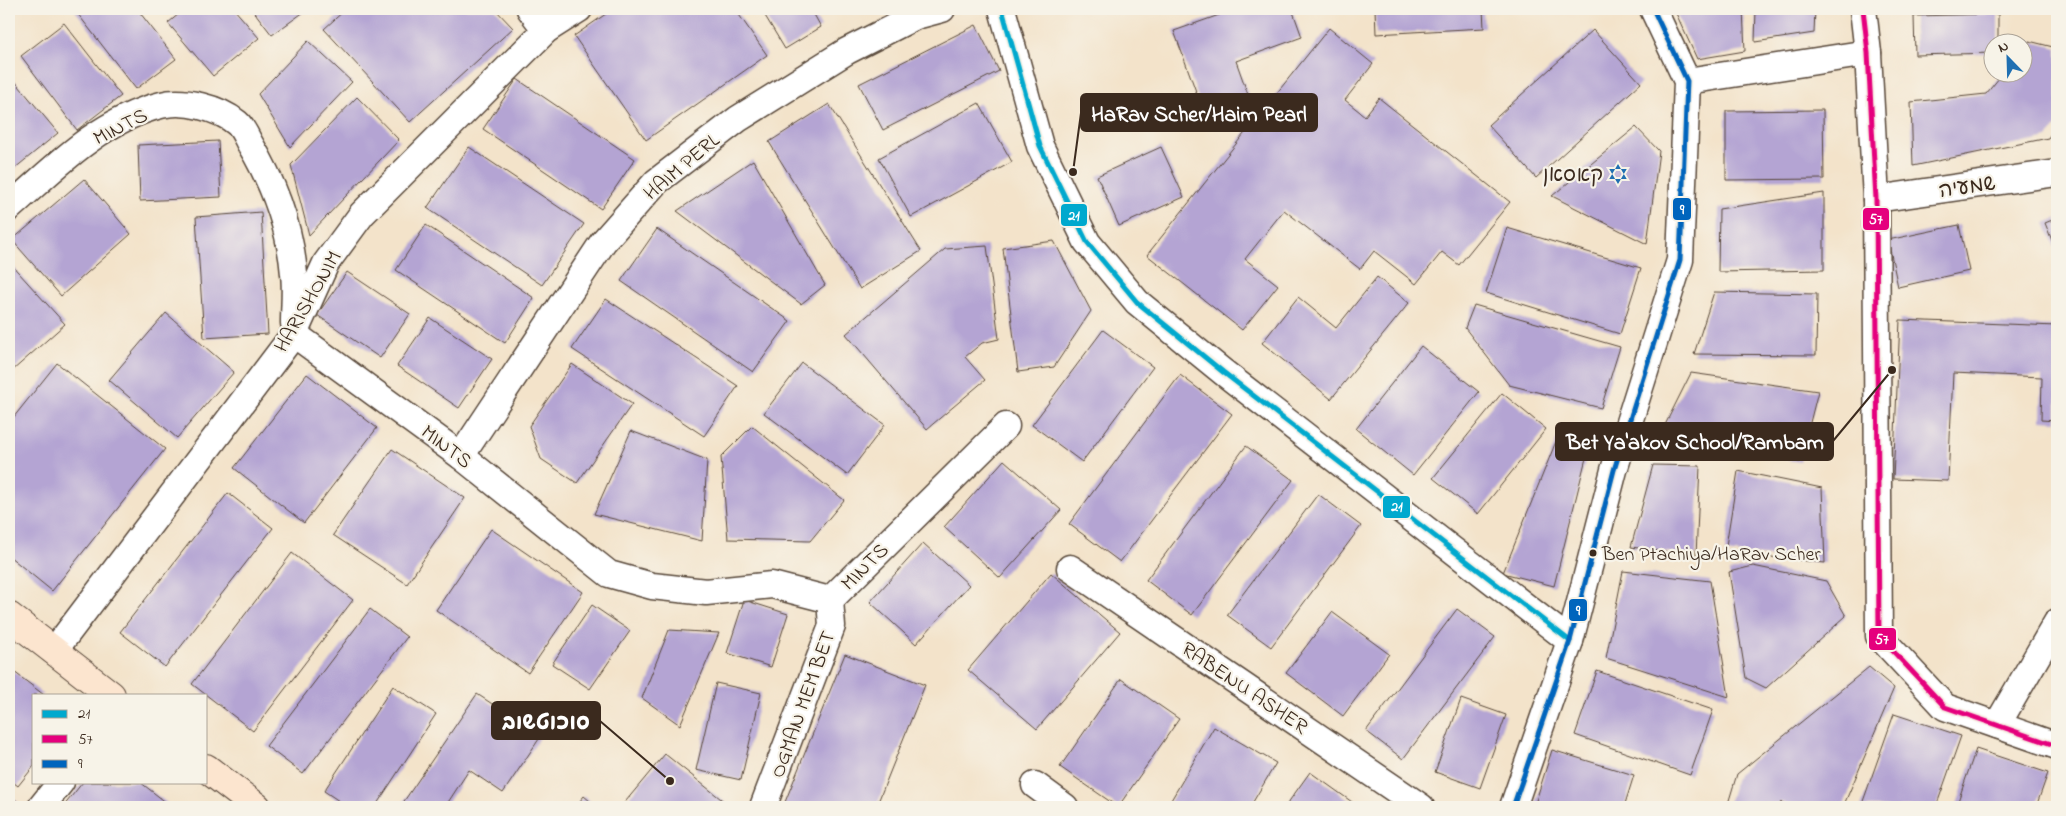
<svg xmlns="http://www.w3.org/2000/svg" width="2066" height="816" viewBox="0 0 2066 816" font-family="'Indie Flower','Playpen Sans Hebrew',sans-serif">
<rect width="100%" height="100%" fill="#f7f3e8"/>
<filter id="ink" filterUnits="userSpaceOnUse"><feTurbulence type="fractalNoise" baseFrequency=".02" numOctaves="2"/><feDisplacementMap in="SourceGraphic" scale="10" xChannelSelector="R" yChannelSelector="G"/><feConvolveMatrix kernelMatrix="1 2 1 2 8 2 1 2 1" color-interpolation-filters="sRGB"/></filter>
<filter id="wash" filterUnits="userSpaceOnUse"><feTurbulence type="fractalNoise" baseFrequency=".0096" numOctaves="4" result="noise"/><feDisplacementMap in="SourceGraphic" scale="20" xChannelSelector="R" yChannelSelector="G"/><feGaussianBlur stdDeviation="1.12" result="paint"/><feColorMatrix in="noise" values="0 0 0 0 0 0 0 0 0 0 0 0 0 0 0 0 0 1.4 0 .05"/><feComposite in="paint" operator="in"/></filter>
<g filter="url(#wash)">
<rect width="100%" height="100%" fill="#f3e3ca"/>
<g id="blocks">
<g fill="#b4a4d3">
<polygon points="74,9 137,9 176,59 136,89"/>
<polygon points="185,9 234,9 259,38 213,76 168,23"/>
<polygon points="252,9 308,9 272,35"/>
<polygon points="346,9 495,9 513,28 410,122 324,29"/>
<polygon points="613,9 735,9 767,55 646,140 574,36"/>
<polygon points="761,9 811,9 821,27 785,49"/>
<polygon points="1236,9 1292,9 1302,37 1236,61 1251,103 1206,119 1174,31"/>
<polygon points="1375,9 1483,9 1484,28 1376,34"/>
<polygon points="1674,9 1743,9 1745,51 1697,59"/>
<polygon points="1756,9 1815,9 1814,33 1755,42"/>
<polygon points="1998,14 1998,42 1994,42 1994,53 1915,55 1914,16"/>
<polygon points="64,23 121,96 77,130 21,56"/>
<polygon points="976,25 999,71 883,130 859,84"/>
<polygon points="1329,28 1373,64 1345,100 1365,116 1379,98 1510,202 1459,265 1442,252 1416,284 1374,251 1360,269 1284,210 1245,259 1278,285 1242,330 1147,255"/>
<polygon points="1593,30 1641,83 1536,178 1488,125"/>
<polygon points="308,41 352,82 290,147 258,94"/>
<polygon points="2029,41 2057,48 2057,125 2048,138 1913,166 1911,102 1986,94 2004,72 2024,72 2024,48"/>
<polygon points="9,74 58,133 9,173"/>
<polygon points="517,79 635,159 601,209 483,129"/>
<polygon points="357,97 399,140 309,235 291,165"/>
<polygon points="979,103 1012,162 911,217 879,158"/>
<polygon points="829,104 921,251 860,289 769,142"/>
<polygon points="1823,110 1824,179 1726,180 1726,111"/>
<polygon points="1636,127 1659,151 1647,244 1552,196"/>
<polygon points="218,141 221,197 140,201 138,145"/>
<polygon points="469,147 584,224 542,285 427,208"/>
<polygon points="1161,147 1184,197 1119,226 1097,176"/>
<polygon points="753,160 825,285 801,304 677,211"/>
<polygon points="84,179 131,234 61,296 12,240"/>
<polygon points="1824,193 1824,270 1718,272 1719,209"/>
<polygon points="261,212 268,334 204,338 196,217"/>
<polygon points="2057,218 2057,253 2045,223"/>
<polygon points="426,225 534,298 505,343 396,270"/>
<polygon points="1959,225 1969,271 1898,287 1888,240"/>
<polygon points="1507,228 1641,268 1620,334 1486,293"/>
<polygon points="657,229 790,321 753,372 621,281"/>
<polygon points="1054,241 1091,311 1054,367 1018,372 1003,248"/>
<polygon points="987,246 999,339 982,343 965,357 985,380 927,429 846,334 945,249"/>
<polygon points="9,262 65,324 12,371 9,368"/>
<polygon points="347,272 410,314 380,358 317,315"/>
<polygon points="1377,277 1409,303 1331,399 1262,343 1298,297 1336,328"/>
<polygon points="1714,292 1817,294 1816,355 1694,354"/>
<polygon points="606,299 738,386 704,436 572,349"/>
<polygon points="1474,305 1620,347 1601,408 1509,385 1465,328"/>
<polygon points="166,313 234,372 177,438 109,380"/>
<polygon points="430,318 492,359 459,408 397,366"/>
<polygon points="1900,320 2057,326 2057,421 2041,420 2042,377 1953,373 1948,481 1893,479"/>
<polygon points="1103,330 1153,367 1082,462 1032,425"/>
<polygon points="1421,346 1479,392 1413,475 1356,429"/>
<polygon points="57,363 165,449 52,591 9,556 9,423"/>
<polygon points="802,363 885,425 847,475 764,413"/>
<polygon points="572,364 632,404 577,483 541,459 529,426"/>
<polygon points="1691,373 1818,391 1800,462 1658,439"/>
<polygon points="307,374 377,428 304,523 234,468"/>
<polygon points="1180,375 1232,414 1120,562 1069,524"/>
<polygon points="1502,393 1546,429 1478,514 1433,478"/>
<polygon points="752,426 844,500 810,541 728,539 721,457"/>
<polygon points="1561,429 1592,434 1554,586 1503,573"/>
<polygon points="631,431 707,460 702,541 594,514"/>
<polygon points="1246,446 1293,480 1192,615 1146,580"/>
<polygon points="392,449 465,498 407,584 333,535"/>
<polygon points="1004,460 1061,510 1000,578 944,527"/>
<polygon points="1653,465 1700,466 1696,556 1631,547"/>
<polygon points="1738,471 1822,488 1825,563 1725,552"/>
<polygon points="228,493 273,528 165,667 120,632"/>
<polygon points="1318,494 1361,526 1271,647 1227,615"/>
<polygon points="491,529 583,592 528,673 436,610"/>
<polygon points="923,543 969,585 916,644 870,602"/>
<polygon points="292,553 353,600 253,731 192,684"/>
<polygon points="1753,566 1826,581 1846,616 1766,688 1746,678 1729,572"/>
<polygon points="1623,571 1710,581 1729,697 1606,658"/>
<polygon points="1051,573 1120,632 1037,729 968,670"/>
<polygon points="744,600 788,614 771,667 727,653"/>
<polygon points="592,605 630,631 590,689 552,664"/>
<polygon points="370,609 407,637 303,774 266,746"/>
<polygon points="1457,609 1495,637 1403,759 1366,731"/>
<polygon points="1332,612 1389,654 1343,716 1286,673"/>
<polygon points="669,630 719,633 680,725 642,698"/>
<polygon points="845,654 925,685 876,807 783,807"/>
<polygon points="1869,667 1894,688 1843,807 1792,807 1781,802 1779,807 1727,807 1737,774"/>
<polygon points="9,668 44,695 34,695 34,766 18,786 9,779"/>
<polygon points="1597,671 1713,710 1690,775 1575,735"/>
<polygon points="1121,679 1179,719 1118,807 1060,767"/>
<polygon points="716,683 761,693 741,780 696,770"/>
<polygon points="393,686 436,714 375,807 348,807 324,791"/>
<polygon points="477,694 541,736 503,793 469,770 445,807 400,807"/>
<polygon points="1461,699 1506,715 1480,788 1435,772"/>
<polygon points="1894,714 1961,736 1936,807 1861,807"/>
<polygon points="1214,727 1276,763 1250,807 1167,807"/>
<polygon points="1976,749 2048,773 2036,807 1956,807"/>
<polygon points="1552,750 1634,775 1624,807 1534,807"/>
<polygon points="665,754 731,807 621,807"/>
<polygon points="1310,772 1359,807 1285,807"/>
<polygon points="83,782 140,782 172,807 63,807"/>
<polygon points="9,795 19,803 15,807 9,807"/>
<polygon points="584,796 597,807 575,807"/>
</g>
</g>
</g>
<g filter="url(#ink)">
<use href="#blocks" fill-opacity="0" stroke="#574638" stroke-width="1"/>
<g fill="none" stroke-linecap="round" stroke-linejoin="round">
<defs>
<g id="street">
<polyline points="530,9 546,30"/>
<polyline points="1002,9 1040,146 1087,242 1137,302 1223,372 1570,641"/>
<polyline points="1863,9 1868,53 1876,199 1879,636 1945,707 2057,746"/>
<polyline points="1687,81 1868,53"/>
<polyline points="1876,199 2057,173"/>
<path d="M9,208C54,168 100,120 161,105C184,99 219,108 237,123C242,127 246,136 249,142C273,182 290,226 294,274C296,290 294,307 294,323"/>
<polyline points="294,334 461,456 609,574 652,586 706,592 772,585 830,600"/>
<polyline points="461,456 603,242 656,182 738,119 847,51 916,16 942,9"/>
<polyline points="1070,568 1421,807"/>
<polyline points="830,600 1006,426"/>
<polyline points="54,651 294,334 326,263 362,214 546,30 579,9"/>
<polyline points="1997,725 2057,622"/>
<polyline points="1035,785 1065,807"/>
<polyline points="41,807 61,782"/>
<polyline points="763,807 832,626 830,600"/>
<polyline points="1513,807 1570,641 1614,470 1680,260 1687,81 1653,9"/>
</g>
<g id="secondary">
<polyline points="9,616 111,695"/>
<polyline points="206,768 257,807"/>
</g>
</defs>
<use href="#street" stroke="#574638" stroke-width="29"/>
<use href="#secondary" stroke="#574638" stroke-width="30"/>
<use href="#street" stroke="#fff" stroke-width="26"/>
<use href="#secondary" stroke="#fce5cf" stroke-width="28"/>
<defs>
<polyline id="bus-1" points="1002,9 1040,146 1087,242 1137,302 1223,372 1570,641"/>
<polyline id="bus-2" points="1863,9 1868,53 1876,199 1879,636 1945,707 2057,746"/>
<polyline id="bus-3" points="1513,807 1570,641 1614,470 1680,260 1687,81 1653,9"/>
</defs>
<use href="#bus-1" stroke="#f7f3e8" stroke-width="9"/>
<use href="#bus-2" stroke="#f7f3e8" stroke-width="9"/>
<use href="#bus-3" stroke="#f7f3e8" stroke-width="9"/>
<use href="#bus-1" stroke="#00a9ce" stroke-width="5"/>
<use href="#bus-2" stroke="#e5007d" stroke-width="5"/>
<use href="#bus-3" stroke="#0065bd" stroke-width="5"/>
</g>
</g>
<defs>
<symbol id="synagogue-bare" viewBox="-9 -9 18 18"><path d="M0-6.5L5.6 3.2H-5.6ZM0 6.5L5.6-3.2H-5.6Z" fill="#1f6fb2" stroke="#f7f3e8" stroke-width="2.5" paint-order="stroke"/></symbol>
</defs>
<g fill-rule="evenodd">
<use href="#synagogue-bare" x="1604" y="160" width="28" height="28"/>
</g>
<circle fill="#3b2a1e" stroke="#f7f3e8" stroke-width="2" cx="1593" cy="553" r="4.5"/>
<g text-anchor="middle" stroke-width="4.5" stroke-linejoin="round" paint-order="stroke">
<g font-size="20" fill="#3b2a1e" stroke="#f7f3e8" text-anchor="start">
<text x="1602" y="560">Ben Ptachiya/HaRav Scher</text>
</g>
<g font-size="21" fill="#3b2a1e" stroke="#f7f3e8">
<text transform="translate(120 126) rotate(-27)" y="7">MINTS</text>
<text transform="translate(681 166) rotate(-40)" y="7">HAIM PERL</text>
<text transform="translate(1967 186) rotate(-8)" y="7">שמעיה</text>
<text transform="translate(307 301) rotate(-60)" y="7">HARISHONIM</text>
<text transform="translate(447 446) rotate(37)" y="7">MINTS</text>
<text transform="translate(864 566) rotate(-45)" y="7">MINTS</text>
<text transform="translate(1245 687) rotate(34)" y="7">RABENU ASHER</text>
<text transform="translate(802 704) rotate(-70)" y="7">OGMAN MEM BET</text>
</g>
<g font-size="21" fill="#3b2a1e" stroke="#f7f3e8" text-anchor="end">
<text x="1603" y="181">קאסאן</text>
</g>
</g>
<path fill="none" stroke="#3b2a1e" stroke-width="2" d="M1073 172L1081 113M1892 370L1833 441M670 781L600 721"/>
<g fill="#3b2a1e" stroke="#f7f3e8" stroke-width="2">
<circle cx="1073" cy="172" r="5"/>
<circle cx="1892" cy="370" r="5"/>
<circle cx="670" cy="781" r="5"/>
</g>
<g fill="#3b2a1e" stroke="#3b2a1e" stroke-width="2">
<rect x="1081" y="94" width="236" height="37" rx="5"/>
<rect x="1556" y="423" width="277" height="37" rx="5"/>
<rect x="492" y="702" width="108" height="37" rx="5"/>
</g>
<g font-size="22" text-anchor="middle" font-weight="bold" fill="#fff">
<text x="1199" y="121">HaRav Scher/Haim Pearl</text>
<text x="1695" y="449">Bet Ya'akov School/Rambam</text>
<text x="546" y="729">סוכוטשוב</text>
</g>
<g stroke="#f7f3e8" stroke-width="2">
<rect x="1672" y="197" width="20" height="24" rx="5" fill="#0065bd"/>
<rect x="1060" y="203" width="28" height="24" rx="5" fill="#00a9ce"/>
<rect x="1862" y="207" width="28" height="24" rx="5" fill="#e5007d"/>
<rect x="1382" y="495" width="29" height="24" rx="5" fill="#00a9ce"/>
<rect x="1568" y="598" width="20" height="24" rx="5" fill="#0065bd"/>
<rect x="1868" y="627" width="29" height="24" rx="5" fill="#e5007d"/>
</g>
<g font-size="14" text-anchor="middle" font-weight="bold" fill="#fff">
<text x="1682" y="214">9</text>
<text x="1074" y="220">21</text>
<text x="1876" y="224">57</text>
<text x="1397" y="511">21</text>
<text x="1578" y="615">9</text>
<text x="1882" y="644">57</text>
</g>
<rect width="2066" height="816" fill="none" stroke="#f7f3e8" stroke-width="30"/>
<rect x="32" y="694" width="175" height="90" fill="#f7f3e8" stroke="#aca397"/>
<rect x="42" y="710" width="25" height="8" fill="#00a9ce" stroke="#aca397"/>
<text x="78" y="718" font-size="15" fill="#3b2a1e">21</text>
<rect x="42" y="735" width="25" height="8" fill="#e5007d" stroke="#aca397"/>
<text x="78" y="744" font-size="15" fill="#3b2a1e">57</text>
<rect x="42" y="760" width="25" height="8" fill="#0065bd" stroke="#aca397"/>
<text x="78" y="768" font-size="15" fill="#3b2a1e">9</text>
<g transform="translate(2008 58) rotate(337)"><circle r="24" fill="#f7f3e8" stroke="#aca397"/>
<path d="M0-4L9 19L0 12L-9 19Z" fill="#1f6fb2"/>
<text y="-8" font-size="14" font-weight="bold" text-anchor="middle" fill="#3b2a1e">N</text>
</g>
</svg>
